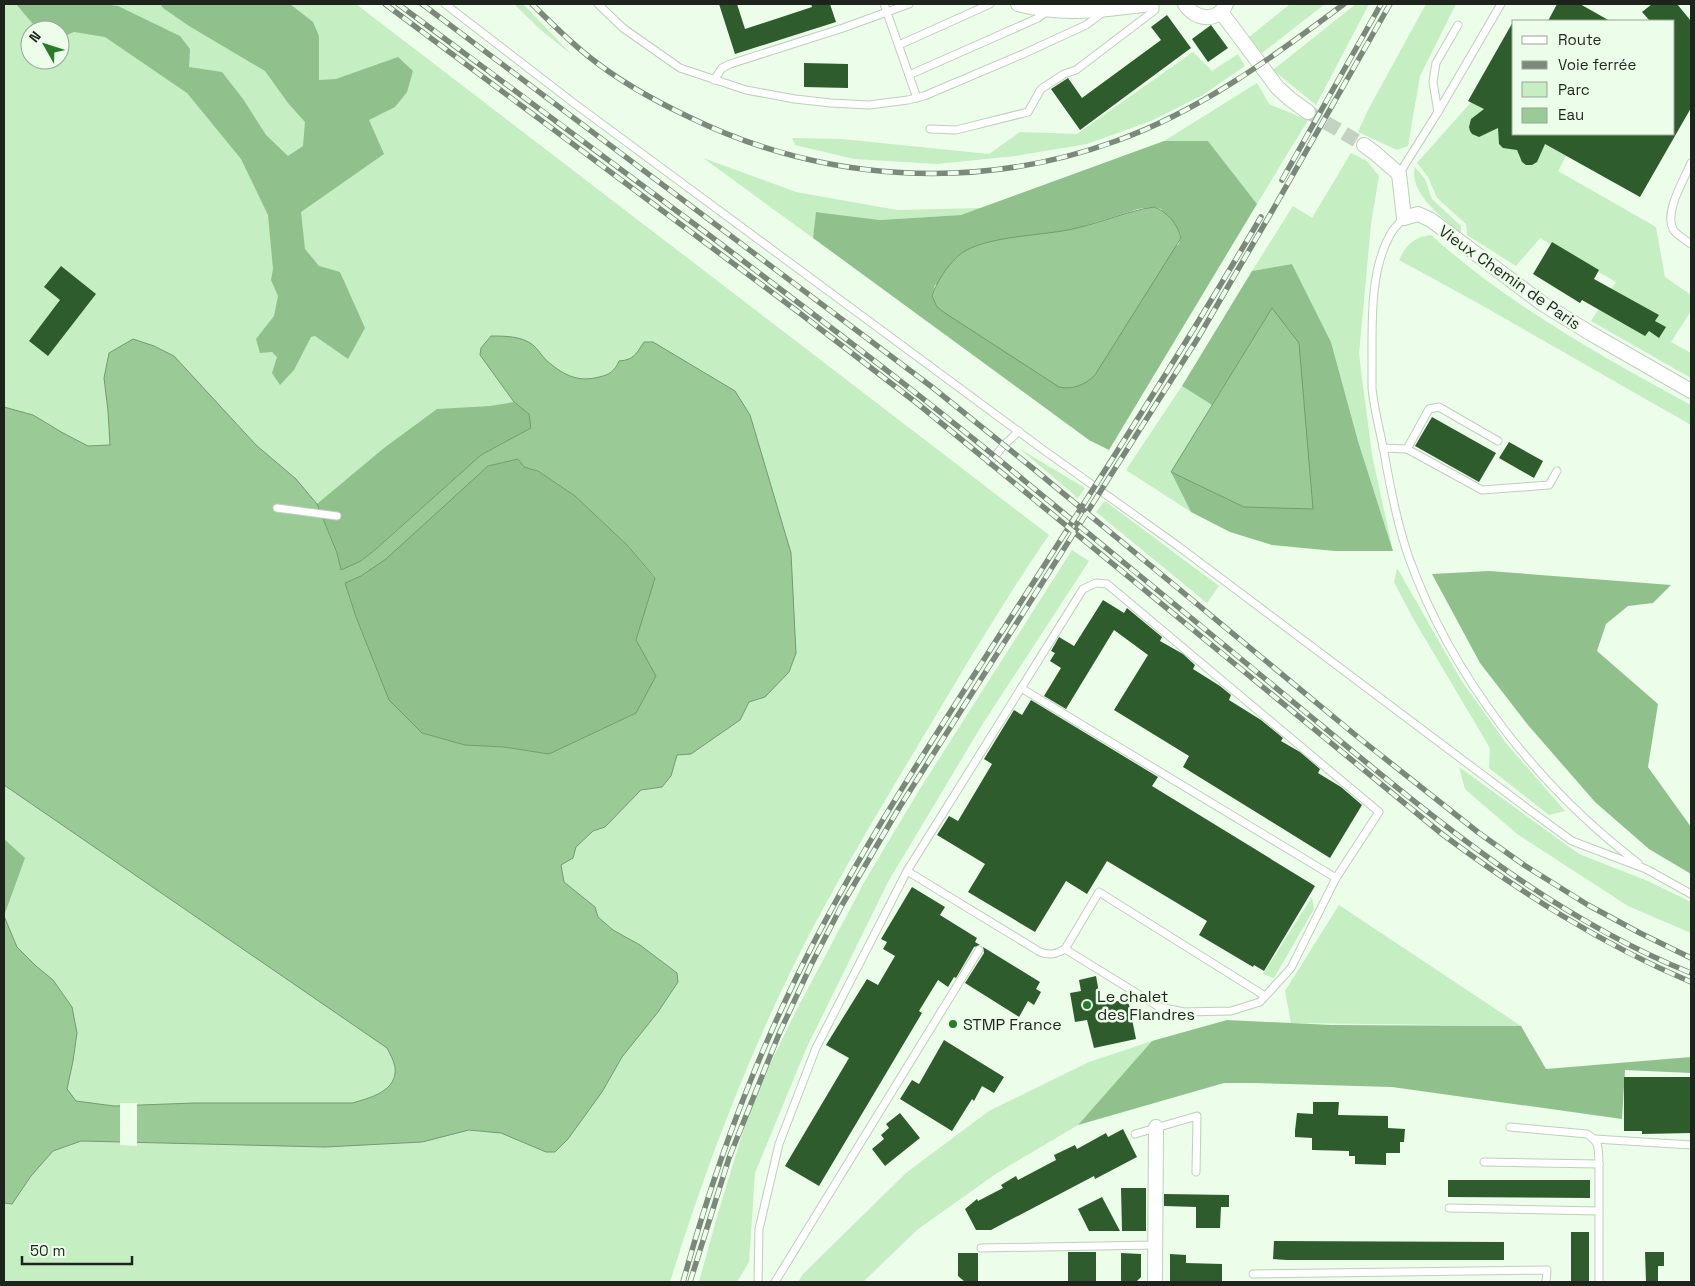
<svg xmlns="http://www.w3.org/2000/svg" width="1695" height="1286" viewBox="0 0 1695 1286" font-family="'Space Grotesk',sans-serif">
<rect width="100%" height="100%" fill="#ecfdea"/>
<g fill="#c5eec2" fill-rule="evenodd">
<path d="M4,4H356L1049,535C1005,599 966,665 926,732C874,819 821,905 778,998C735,1090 700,1185 670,1282H4ZM30,30H60V60H30Z"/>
<polygon points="514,4 523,4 571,54 542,31"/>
<polygon points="1290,4 1325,4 1262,53 1248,38"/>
<polygon points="1356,4 1369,4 1316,105 1273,70"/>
<polygon points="1426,4 1456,4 1420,76 1408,146 1397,150 1358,132 1368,110"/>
<polygon points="1193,52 1212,71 1238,54 1245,66 1201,96 1151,121 1087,144 1015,156 937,164 854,159 795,145 792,138 842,139 989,154 1020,132 1077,134"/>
<polygon points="1257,83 1269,104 1308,120 1257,204 1208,141 1164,141"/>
<polygon points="1473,100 1514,125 1514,134 1528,134 1566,156 1558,171 1656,227 1665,277 1691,295 1691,311 1671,342 1691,353 1691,378 1591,321 1616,282 1540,238 1516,266 1467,235 1466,224 1437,198 1428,177 1417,163"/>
<polygon points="1351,153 1367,161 1379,176 1371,224 1359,354 1372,455 1393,551 1358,441 1331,342 1292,264 1252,271 1293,206 1312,218"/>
<polygon points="703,158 796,192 897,210 981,208 961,215 880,220 817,212 813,238"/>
<path d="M1415,167L1425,179L1432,199L1461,226V233C1443,218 1408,193 1415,167Z"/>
<path d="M1431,235C1508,304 1600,356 1691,405V425L1476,302L1399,260C1407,244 1413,238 1431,235Z"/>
<polygon points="1182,386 1212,405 1171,472 1191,512 1126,470"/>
<polygon points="1020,449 1085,488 1078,498"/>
<polygon points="1105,501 1219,586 1207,603 1096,512"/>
<polygon points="1072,550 1089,561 982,725 888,882 806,1049 755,1173 749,1262 737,1282 699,1282 718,1213 753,1099 796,1011 866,879 918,792"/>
<polygon points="1397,568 1461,680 1506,743 1565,811 1549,815 1489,768 1490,748 1414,620 1394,582"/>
<polygon points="1459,767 1579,854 1648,881 1691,902 1691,933 1628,906 1517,834 1465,789"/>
<polygon points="1312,897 1314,909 1274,978 1263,974"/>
<polygon points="1339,905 1521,1026 1291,1023 1285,991"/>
<polygon points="1152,1041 1078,1125 997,1173 917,1230 863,1282 798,1282 803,1274 906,1173 989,1111 1089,1062"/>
</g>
<g fill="#90c18c" fill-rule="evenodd">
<polygon points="16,4 103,4 118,6 180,36 190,49 189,67 222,72 243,99 266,135 288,156 303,146 305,122 288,103 265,71 189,26 163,8 160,4 290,4 313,22 319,36 319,80 336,79 398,57 413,71 407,92 395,107 369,120 384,154 301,212 305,249 319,266 340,272 365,328 348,359 315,336 311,337 294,370 280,385 272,373 277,357 272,352 260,353 256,339 274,316 278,296 271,280 273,269 268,215 241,159 187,93 105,37 74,32 60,38 60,30 38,30"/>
<path d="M1164,141H1208L1257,204L1109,450L1089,440L813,238L816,212L880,220L961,215ZM1154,207L1161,209L1180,233L1181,238L1178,245L937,307L932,296L935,285L1075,229L1138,209Z"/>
<polygon points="1292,264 1331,342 1358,441 1393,551 1335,551 1272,545 1230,532 1191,512 1171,472 1244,507 1273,308 1212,405 1182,386 1252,271"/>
<polygon points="514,402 529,414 531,428 481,455 376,549 361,561 341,571 337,553 317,504 384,448 437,409 490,406"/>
<polygon points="518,459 524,467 538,471 575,496 627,545 655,579 636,640 657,676 636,713 549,754 504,747 465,745 422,733 389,700 356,617 345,583 361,576 488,466"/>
<polygon points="1489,571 1671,585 1653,603 1628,606 1606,624 1597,651 1658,704 1648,767 1691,827 1691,874 1649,849 1595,802 1528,725 1480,663 1432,574"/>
<polygon points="4,839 25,858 4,916"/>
<polygon points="1227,1020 1332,1025 1521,1026 1546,1069 1691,1057 1691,1073 1625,1070 1622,1119 1392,1087 1254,1083 1224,1083 1078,1125 1152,1041"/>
</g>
<g fill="#9acb96" stroke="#759972" fill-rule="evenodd">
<path d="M1154,207C1167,211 1178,225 1181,238L1095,375C1085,385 1073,390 1059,387L945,313L937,307L932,296C936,282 952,258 965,251C993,235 1045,236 1077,228C1103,222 1127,211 1154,207Z"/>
<polygon points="1272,308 1299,343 1313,509 1244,507 1171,472"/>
<path d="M491,336C504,336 522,336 533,345C538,349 541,355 546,360C562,374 577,383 599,377C609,375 615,371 619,361C634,360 636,354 644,342H653L735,391L750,415L791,553L796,653L789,672L765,697L749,702L740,720L691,754L677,755L671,776L662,787L641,790L605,827L593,831L576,847L573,858L561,865L564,882L595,907L598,917L613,930L640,945L677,973L678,982L658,1012L622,1057L602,1092L568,1139L555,1152H546L501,1133L469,1130L422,1142L325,1147L81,1141L53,1151L31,1176L12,1204L4,1203V916L17,947L36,966L53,980L72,1007L77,1033L73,1061L67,1089L76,1101L114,1106L194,1103H352C370,1098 398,1091 395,1067C394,1061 390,1054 387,1048L4,785V407L33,415L63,433L88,446L110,445L108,411L104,378L109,353L133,339L154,346L174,356L256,445L296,479L317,504L337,553L341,570L361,561L376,549L481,455L531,428L529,414L514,402L480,355L481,348ZM518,459L524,467L538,471L575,496L627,545L655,578L636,640L656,676L636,713L549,754L504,747L465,745L422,733L389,700L356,617L345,583L361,576L386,559L488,466Z"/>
</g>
<polygon fill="#ecfdea" points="120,1103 137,1103 137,1146 120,1145"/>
<g fill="#2f5c2d">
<polygon points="719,4 737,4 745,29 812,7 811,4 830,4 836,22 735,54"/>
<polygon points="1557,4 1580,4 1610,21 1548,21"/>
<polygon points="1652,4 1677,4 1691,21 1691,108 1640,197 1545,144 1537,162 1532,165 1526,165 1522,162 1517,150 1503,148 1499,144 1498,128 1479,137 1472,134 1470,131 1469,127 1471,119 1484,109 1468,101 1514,20 1514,134 1674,134 1674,21 1650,21 1642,12"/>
<polygon points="1167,15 1191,48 1080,130 1051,89 1068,78 1082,98 1161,40 1151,27"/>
<polygon points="1211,25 1228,48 1208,62 1192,39"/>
<polygon points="804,63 848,64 848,88 804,87"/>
<polygon points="1552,242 1599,270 1594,279 1659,315 1655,321 1666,327 1659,338 1649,331 1645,336 1582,300 1580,303 1533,274"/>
<polygon points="61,266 96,294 48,356 29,341 60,300 44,287"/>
<polygon points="1432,417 1496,453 1479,482 1415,446"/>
<polygon points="1509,442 1543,461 1534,478 1499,458"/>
<polygon points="1103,600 1124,613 1127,608 1162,637 1160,641 1183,654 1195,665 1193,669 1220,686 1231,695 1229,700 1261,720 1283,738 1281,741 1300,752 1320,769 1318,773 1341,787 1362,805 1330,858 1183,767 1189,756 1114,710 1148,655 1114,630 1066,709 1044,696 1061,668 1050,661 1055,653 1051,651 1059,637 1074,646"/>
<polygon points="1031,700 1158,777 1152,786 1315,886 1264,971 1254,965 1253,967 1199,935 1207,921 1107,861 1087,894 1066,881 1035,932 968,892 985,864 937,835 949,816 958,821 992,764 984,759 1014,710 1022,715"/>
<polygon points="912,887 945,907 940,915 977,938 975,942 980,945 974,947 956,978 954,977 948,987 938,980 919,1011 922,1013 819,1186 785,1166 849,1058 826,1045 867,979 878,985 895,956 883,949 887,942 881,939"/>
<polygon points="983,947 1040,982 1036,989 1041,992 1034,1005 1028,1001 1019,1017 965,983 984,953"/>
<polygon points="1096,976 1101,1004 1128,999 1136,1039 1094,1048 1087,1020 1075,1022 1070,993 1081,991 1079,980"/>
<polygon points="944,1040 1004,1077 994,1093 982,1086 974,1101 972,1099 952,1131 900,1099 912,1080 919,1084"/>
<polygon points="1624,1077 1691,1077 1691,1133 1642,1134 1642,1131 1624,1131"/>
<polygon points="1313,1102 1339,1102 1338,1115 1388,1116 1388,1128 1405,1129 1404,1142 1400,1142 1400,1153 1386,1153 1386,1165 1355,1164 1355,1156 1349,1156 1349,1151 1312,1150 1312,1138 1295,1137 1295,1131 1297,1113 1313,1114"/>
<polygon points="900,1113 920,1138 885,1166 872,1149 884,1139 881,1135 889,1128 886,1124"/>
<polygon points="1123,1129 1137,1157 1095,1179 1094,1176 991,1230 976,1230 965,1209 977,1199 978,1201 1003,1188 1001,1185 1016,1176 1018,1180 1056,1160 1054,1155 1075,1145 1077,1149 1106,1133 1108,1137"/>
<polygon points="1448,1180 1590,1180 1590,1198 1448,1197"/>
<polygon points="1121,1188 1146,1188 1146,1231 1122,1231"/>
<polygon points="1164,1194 1229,1195 1229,1207 1221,1207 1220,1228 1196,1228 1196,1207 1164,1206"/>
<polygon points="1102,1197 1120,1231 1089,1231 1078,1209"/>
<rect x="1571" y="1232" width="18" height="50"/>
<polygon points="1274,1241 1504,1242 1504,1260 1286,1260 1273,1259"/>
<rect x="1068" y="1252" width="28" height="30"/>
<polygon points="1645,1252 1664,1252 1664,1266 1658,1266 1658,1282 1646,1282"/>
<polygon points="958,1253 978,1253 978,1282 965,1282 958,1276"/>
<polygon points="1121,1253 1141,1254 1141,1277 1136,1282 1121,1282"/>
<polygon points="1170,1254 1186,1255 1186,1263 1222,1264 1222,1282 1170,1282"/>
</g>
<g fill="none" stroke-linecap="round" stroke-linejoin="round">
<polyline stroke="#c3d2c1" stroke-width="14" stroke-dasharray="14 7" stroke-linecap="butt" points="1308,112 1364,145"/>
<defs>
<g id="lane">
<polyline points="445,4 575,104 1045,451 1178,546 1528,809 1572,841 1646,869 1691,894"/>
<polyline points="598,4 623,28 680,68 746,90 795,99 831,103 869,105 908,100 924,96 1023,54 1086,25 1105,11"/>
<polyline points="884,4 917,98"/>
<polyline points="899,45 990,4"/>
<polyline points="909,75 1038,18 1049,10"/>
<polyline points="714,80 722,68 730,64 843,28 909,4"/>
<polyline points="1438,112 1433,82 1436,63 1458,25"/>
<polyline points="930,129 956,130 1028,112 1041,89 1064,74 1076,70 1155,10 1155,4"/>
<path d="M1691,163C1684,180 1664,212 1673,229C1676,235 1686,240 1691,244"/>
<polyline points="1399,174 1438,112 1501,4"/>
<path d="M1404,218C1399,223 1393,229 1390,235C1371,269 1372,317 1372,354C1372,365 1372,377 1372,388C1374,409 1380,431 1384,452C1390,487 1397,524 1409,558C1452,677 1538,787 1638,863"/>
<polyline points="1383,448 1407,449 1482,490 1549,485 1557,471"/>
<polyline points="1407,449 1429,409 1439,407 1498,441"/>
<polyline points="990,462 1004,445 1019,431"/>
<polyline points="277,508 337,516"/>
<polyline points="1021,688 1336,878"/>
<polyline points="1065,949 1099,892 1265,996"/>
<path d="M1510,1127L1587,1134C1601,1143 1598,1149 1599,1164"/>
<polyline points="1135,1134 1197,1116 1196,1172"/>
<polyline points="1595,1139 1691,1145"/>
<polyline points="1484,1162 1599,1164 1599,1211"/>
<polyline points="1449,1208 1599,1211 1599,1282"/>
<polyline points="981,1248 1155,1245"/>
<polyline points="1253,1274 1547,1270 1546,1282"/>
<path d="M758,1282L759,1229L779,1144L816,1048L907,871L1083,589L1096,583L1107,584L1379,812L1336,878L1291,968L1260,1002L1231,1011L1184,1012L1159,1007L1065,949C1056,954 1050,956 1040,952L907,871"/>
<polyline points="775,1282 979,950"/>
</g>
<g id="street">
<path d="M1018,4C1061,16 1105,10 1149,4"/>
<path d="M1185,4C1195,20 1218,23 1226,4"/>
<polyline points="1221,12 1277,87 1290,99 1308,112"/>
<polyline points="1364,145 1375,153 1399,174 1404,218 1418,214 1431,220 1543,304 1590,333 1691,391"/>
<polyline points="1155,1282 1156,1127"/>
</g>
</defs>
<use href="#lane" stroke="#becfbd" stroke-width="9"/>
<use href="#street" stroke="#becfbd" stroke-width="16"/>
<use href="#lane" stroke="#fff" stroke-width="7"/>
<use href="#street" stroke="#fff" stroke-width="14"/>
<defs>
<g id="rail">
<path d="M385,4L797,311L918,404L1442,834C1520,892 1601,944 1691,982"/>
<path d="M398,4C501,80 603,156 705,232C813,314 922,395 1026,482C1120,560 1215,637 1309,715C1427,813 1547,915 1691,973"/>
<polyline points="422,4 932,387 1035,470 1359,738 1479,833 1524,865 1588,905 1640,933 1691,958"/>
<path d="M532,4C550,22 568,40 588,56C619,81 653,100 689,117C822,182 976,192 1116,141C1200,111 1273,57 1344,4"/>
<polyline points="1282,180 1381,4"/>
<path d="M683,1282C710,1184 744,1088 788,995C845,873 919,761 992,647C1083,505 1175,363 1261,217"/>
<polyline points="690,1282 729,1158 779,1034 811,965 842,905 899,808 1198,338 1271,213 1390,4"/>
</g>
</defs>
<use href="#rail" stroke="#7d887c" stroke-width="5.5"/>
<use href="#rail" stroke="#ecfdea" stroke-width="4" stroke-dasharray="11" stroke-linecap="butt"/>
</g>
<g fill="#287b27" stroke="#ecfdea" stroke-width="2">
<circle cx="1087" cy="1005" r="5"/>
<circle cx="953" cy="1024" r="5"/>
</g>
<g text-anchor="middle" stroke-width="5" stroke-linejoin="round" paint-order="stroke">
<g font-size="16" fill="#1e241d" stroke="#ecfdea">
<text transform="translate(1510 277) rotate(35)" y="6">Vieux Chemin de Paris</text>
</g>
<g font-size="16" fill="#1e241d" stroke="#ecfdea" text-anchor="start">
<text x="1097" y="1002">Le chalet<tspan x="1097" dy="18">des Flandres</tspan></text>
<text x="963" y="1030">STMP France</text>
</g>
</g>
<rect width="1695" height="1286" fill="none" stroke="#1e241d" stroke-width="10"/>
<rect x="1512" y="20" width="162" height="115" fill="#ecfdea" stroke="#9aa698"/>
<rect x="1522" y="36" width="25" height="8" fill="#ffffff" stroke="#9aa698"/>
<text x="1558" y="45" font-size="15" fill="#1e241d">Route</text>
<rect x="1522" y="61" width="25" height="8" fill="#7d887c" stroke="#9aa698"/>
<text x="1558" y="70" font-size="15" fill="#1e241d">Voie ferrée</text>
<rect x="1522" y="82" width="25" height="15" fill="#c5eec2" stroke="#9aa698"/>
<text x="1558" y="95" font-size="15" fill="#1e241d">Parc</text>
<rect x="1522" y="108" width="25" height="15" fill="#9acb96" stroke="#9aa698"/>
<text x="1558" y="120" font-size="15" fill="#1e241d">Eau</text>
<g transform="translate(45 45) rotate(309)"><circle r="24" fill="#ecfdea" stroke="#9aa698"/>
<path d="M0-4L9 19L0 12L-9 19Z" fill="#287b27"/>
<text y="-8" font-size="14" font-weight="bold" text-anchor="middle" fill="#1e241d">N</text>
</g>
<path d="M22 1256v8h110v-8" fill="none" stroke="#1e241d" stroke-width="2.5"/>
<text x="30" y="1256" font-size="15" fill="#1e241d" stroke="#ecfdea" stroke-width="4" paint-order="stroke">50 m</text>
</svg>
